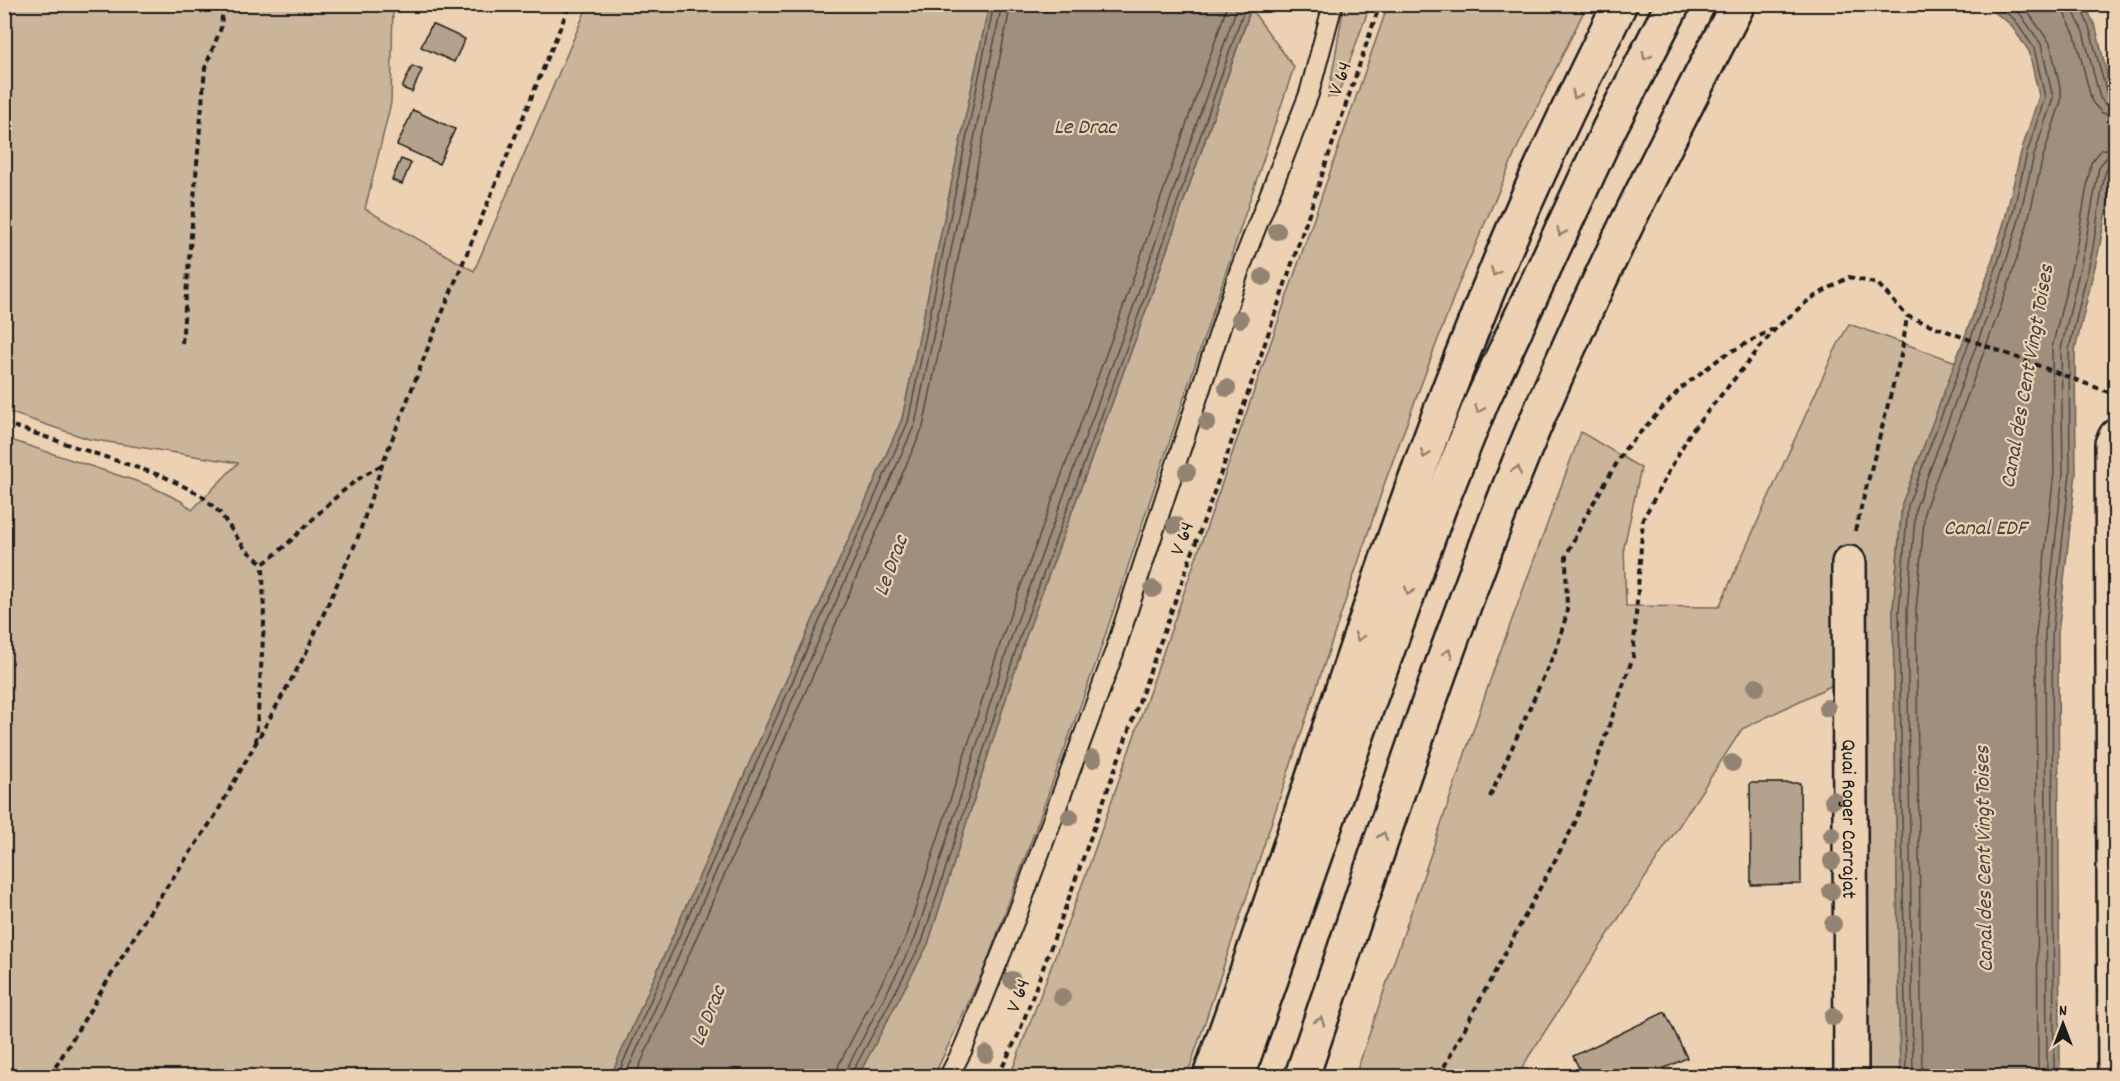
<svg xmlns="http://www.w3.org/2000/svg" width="2120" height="1081" viewBox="0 0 2120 1081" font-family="Dekko,sans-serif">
<rect width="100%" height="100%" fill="#ecd2b3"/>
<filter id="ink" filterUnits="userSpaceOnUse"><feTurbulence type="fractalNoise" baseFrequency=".0167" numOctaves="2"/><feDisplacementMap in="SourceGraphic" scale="12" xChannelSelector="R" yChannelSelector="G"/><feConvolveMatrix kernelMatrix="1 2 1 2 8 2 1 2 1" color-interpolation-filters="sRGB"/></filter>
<g filter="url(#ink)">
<g fill="#cab49a" stroke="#73685b" stroke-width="1.5">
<polygon points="5,5 393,5 391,103 365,209 474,271 588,5 989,5 902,419 612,1073 606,1076 5,1076 5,438 148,485 183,502 192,510 238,463 89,439 5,411"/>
<polygon points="1344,5 1370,5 1337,97 1328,97"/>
<polygon points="1388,5 1587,5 1519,144 1457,288 1385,482 1187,1076 1010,1076 1089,866"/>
<polygon points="1251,9 1294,67 1097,660 986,965 934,1076 858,1076 928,944 1025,639 1140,327"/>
<polygon points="1849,324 1956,362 1902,504 1893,610 1900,1076 1861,1076 1849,677 1742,729 1529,1056 1518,1076 1355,1076 1495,666 1581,432 1641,468 1624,547 1626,606 1719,607 1834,352"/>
</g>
<g fill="#a08f7c" stroke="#6b6156" stroke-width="1.5">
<polygon points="989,5 1252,5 1140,327 1025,639 928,944 858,1076 606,1076 612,1073 902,419"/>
<polygon points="1985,5 2085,5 2096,28 2115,108 2116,159 2098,254 2075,350 2076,473 2058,634 2060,1076 1900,1076 1893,610 1902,504 1985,283 2005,219 2021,152 2039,96 2029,51 2010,24"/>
</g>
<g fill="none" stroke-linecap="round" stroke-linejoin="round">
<g stroke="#514a42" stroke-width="1.5">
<polyline points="2064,4 2065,15 2075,35 2092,102 2102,113 2116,116"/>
<polyline points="2073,4 2074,12 2083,32 2100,98 2106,105 2116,107"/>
<polyline points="2080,4 2090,30 2107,95 2110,98 2116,99"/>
<polyline points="617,1076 908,422 994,4"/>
<polyline points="625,1076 915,424 1002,4"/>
<polyline points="635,1076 923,427 1011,4"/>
<polyline points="836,1076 839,1064 907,935 1004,632 1119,319 1228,4"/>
<polyline points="845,1076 847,1068 915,939 1012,635 1128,322 1238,4"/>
<polyline points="853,1076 853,1071 922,942 1020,637 1135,325 1246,4"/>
<polyline points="1906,1076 1899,611 1908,505 1991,284 2011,221 2027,153 2045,97 2034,48 2014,19 1995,4"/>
<polyline points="1913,1076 1907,611 1916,507 1998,287 2018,223 2034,155 2053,98 2041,44 2021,15 2007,4"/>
<polyline points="1922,1076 1916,611 1925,509 2007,290 2027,225 2043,157 2061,101 2061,92 2050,43 2022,4"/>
<polyline points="2038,1076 2036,634 2054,472 2052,348 2076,249 2091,163 2101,150 2116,147"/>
<polyline points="2047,1076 2045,633 2063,473 2061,349 2084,251 2099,167 2106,158 2116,156"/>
<polyline points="2054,1076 2052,634 2070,473 2069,349 2092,253 2104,177 2108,166 2116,163"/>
</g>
</g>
<g fill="#b5a28c" stroke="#1c1c1c" stroke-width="1.5">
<polygon points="432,24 465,39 454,62 421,47"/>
<polygon points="412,66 422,70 412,92 402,88"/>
<polygon points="413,110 455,129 439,164 397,145"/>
<polygon points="401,159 411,163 402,184 392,180"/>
<polygon points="1750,783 1800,783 1801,884 1751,885"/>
<polygon points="1665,1012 1687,1058 1647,1076 1583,1076 1573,1056"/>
</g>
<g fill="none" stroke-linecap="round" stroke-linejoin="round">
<defs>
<polyline id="service" points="949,1076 963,1049 1015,920 1114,653 1240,269 1309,94 1333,4"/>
<g id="minor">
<path id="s1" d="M1849,563L1851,1076"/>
<polyline points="2115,1076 2112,444 2116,436"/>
</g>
<g id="motorway">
<path d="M1210,1076C1235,1006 1260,935 1284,864C1351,665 1415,465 1496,271C1533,181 1576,92 1620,4"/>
<polyline points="1237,1076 1369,701 1440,505 1482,401 1609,129 1673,4"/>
<path d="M1302,1076C1373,867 1440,656 1524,451C1587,298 1662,151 1738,4"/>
</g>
</defs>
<use href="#service" stroke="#1c1c1c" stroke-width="22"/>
<use href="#minor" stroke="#1c1c1c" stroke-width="38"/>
<use href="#motorway" stroke="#1c1c1c" stroke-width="38"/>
<g stroke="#1c1c1c" stroke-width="4" stroke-dasharray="6 4.5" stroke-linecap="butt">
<polyline points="182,343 205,68 221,28 223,4"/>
<path d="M4,423L165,477L201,495L220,513L245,549L263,564C304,534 335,488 382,465"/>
<polyline points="1855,531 1902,351 1907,316"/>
<polyline points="256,742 264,624 263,564"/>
<polyline points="1490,797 1557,647 1567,613 1566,556 1584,519 1625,449 1681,388 1723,356 1773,329"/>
<polyline points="50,1076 145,919 215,816 305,655 357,540 382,465 431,340 570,4"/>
<polyline points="998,1076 1019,1033 1066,906 1224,464 1380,4"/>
<polyline points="1439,1076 1575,823 1633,657 1643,519 1690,433 1776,328 1810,299 1849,277 1878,284 1907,316 2116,395"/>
</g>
<use href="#service" stroke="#ecd2b3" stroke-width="18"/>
<use href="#minor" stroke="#ecd2b3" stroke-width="33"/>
<use href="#motorway" stroke="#ecd2b3" stroke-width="33"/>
</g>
<g fill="#928372">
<circle cx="1277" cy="231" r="9"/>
<circle cx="1263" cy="277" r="9"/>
<circle cx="1240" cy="319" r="9"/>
<circle cx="1227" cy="388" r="9"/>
<circle cx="1207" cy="422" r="9"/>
<circle cx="1187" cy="472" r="9"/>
<circle cx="1175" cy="525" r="9"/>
<circle cx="1153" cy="589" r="9"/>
<circle cx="1756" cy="687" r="9"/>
<circle cx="1827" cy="708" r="9"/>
<circle cx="1093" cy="759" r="9"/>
<circle cx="1732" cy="763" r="9"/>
<circle cx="1833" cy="800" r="9"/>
<circle cx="1070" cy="817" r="9"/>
<circle cx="1832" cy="835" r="9"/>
<circle cx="1832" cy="861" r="9"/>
<circle cx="1831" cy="891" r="9"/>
<circle cx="1833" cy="924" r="9"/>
<circle cx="1012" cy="980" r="9"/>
<circle cx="1062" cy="997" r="9"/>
<circle cx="1833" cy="1017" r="9"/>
<circle cx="986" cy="1054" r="9"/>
</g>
<defs><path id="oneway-chevron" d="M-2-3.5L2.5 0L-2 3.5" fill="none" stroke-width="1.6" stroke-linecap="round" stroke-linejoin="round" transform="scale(1.5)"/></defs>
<g stroke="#8e806f">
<use href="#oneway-chevron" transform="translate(1646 56) rotate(118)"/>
<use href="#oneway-chevron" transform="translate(1576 95) rotate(116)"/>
<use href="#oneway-chevron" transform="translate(1561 232) rotate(115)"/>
<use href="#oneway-chevron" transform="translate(1495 272) rotate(112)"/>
<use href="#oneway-chevron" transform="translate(1479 409) rotate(112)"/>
<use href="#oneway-chevron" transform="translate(1425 454) rotate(110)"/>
<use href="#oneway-chevron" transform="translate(1517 470) rotate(-69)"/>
<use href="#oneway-chevron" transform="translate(1409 591) rotate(110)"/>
<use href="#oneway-chevron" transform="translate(1359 637) rotate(109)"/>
<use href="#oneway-chevron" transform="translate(1448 653) rotate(-70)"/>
<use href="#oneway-chevron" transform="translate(1383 836) rotate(-71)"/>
<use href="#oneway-chevron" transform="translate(1320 1021) rotate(-71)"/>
</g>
</g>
<g text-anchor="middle" stroke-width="4.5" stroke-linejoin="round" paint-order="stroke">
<g font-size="21" fill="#1c1c1c" stroke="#ecd2b3">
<text transform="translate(1339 78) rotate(-71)" y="7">V 64</text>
<text transform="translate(1181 538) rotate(-70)" y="7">V 64</text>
<text dy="7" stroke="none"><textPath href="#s1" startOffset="256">Quai Roger Carrajat</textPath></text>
<text transform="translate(1017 995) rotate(-70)" y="7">V 64</text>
</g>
<g font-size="22" font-style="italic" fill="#4a443e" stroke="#ecd2b3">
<text x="1085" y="133">Le Drac</text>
<text transform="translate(2025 376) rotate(-80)" y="8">Canal des Cent Vingt Toises</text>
<text x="1985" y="534">Canal EDF</text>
<text transform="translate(889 565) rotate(-70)" y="8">Le Drac</text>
<text transform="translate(1982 859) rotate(-91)" y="8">Canal des Cent Vingt Toises</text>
<text transform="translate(706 1015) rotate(-68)" y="8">Le Drac</text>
</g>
</g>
<rect width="2120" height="1081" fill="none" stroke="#ecd2b3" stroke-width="24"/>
<rect x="12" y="12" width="2096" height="1057" fill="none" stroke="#1c1c1c" stroke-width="2" filter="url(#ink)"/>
<g transform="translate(2063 1024)" stroke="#ecd2b3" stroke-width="4.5" paint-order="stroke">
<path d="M0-4.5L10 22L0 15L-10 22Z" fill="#1c1c1c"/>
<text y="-9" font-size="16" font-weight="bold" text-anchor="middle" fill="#1c1c1c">N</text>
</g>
</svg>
